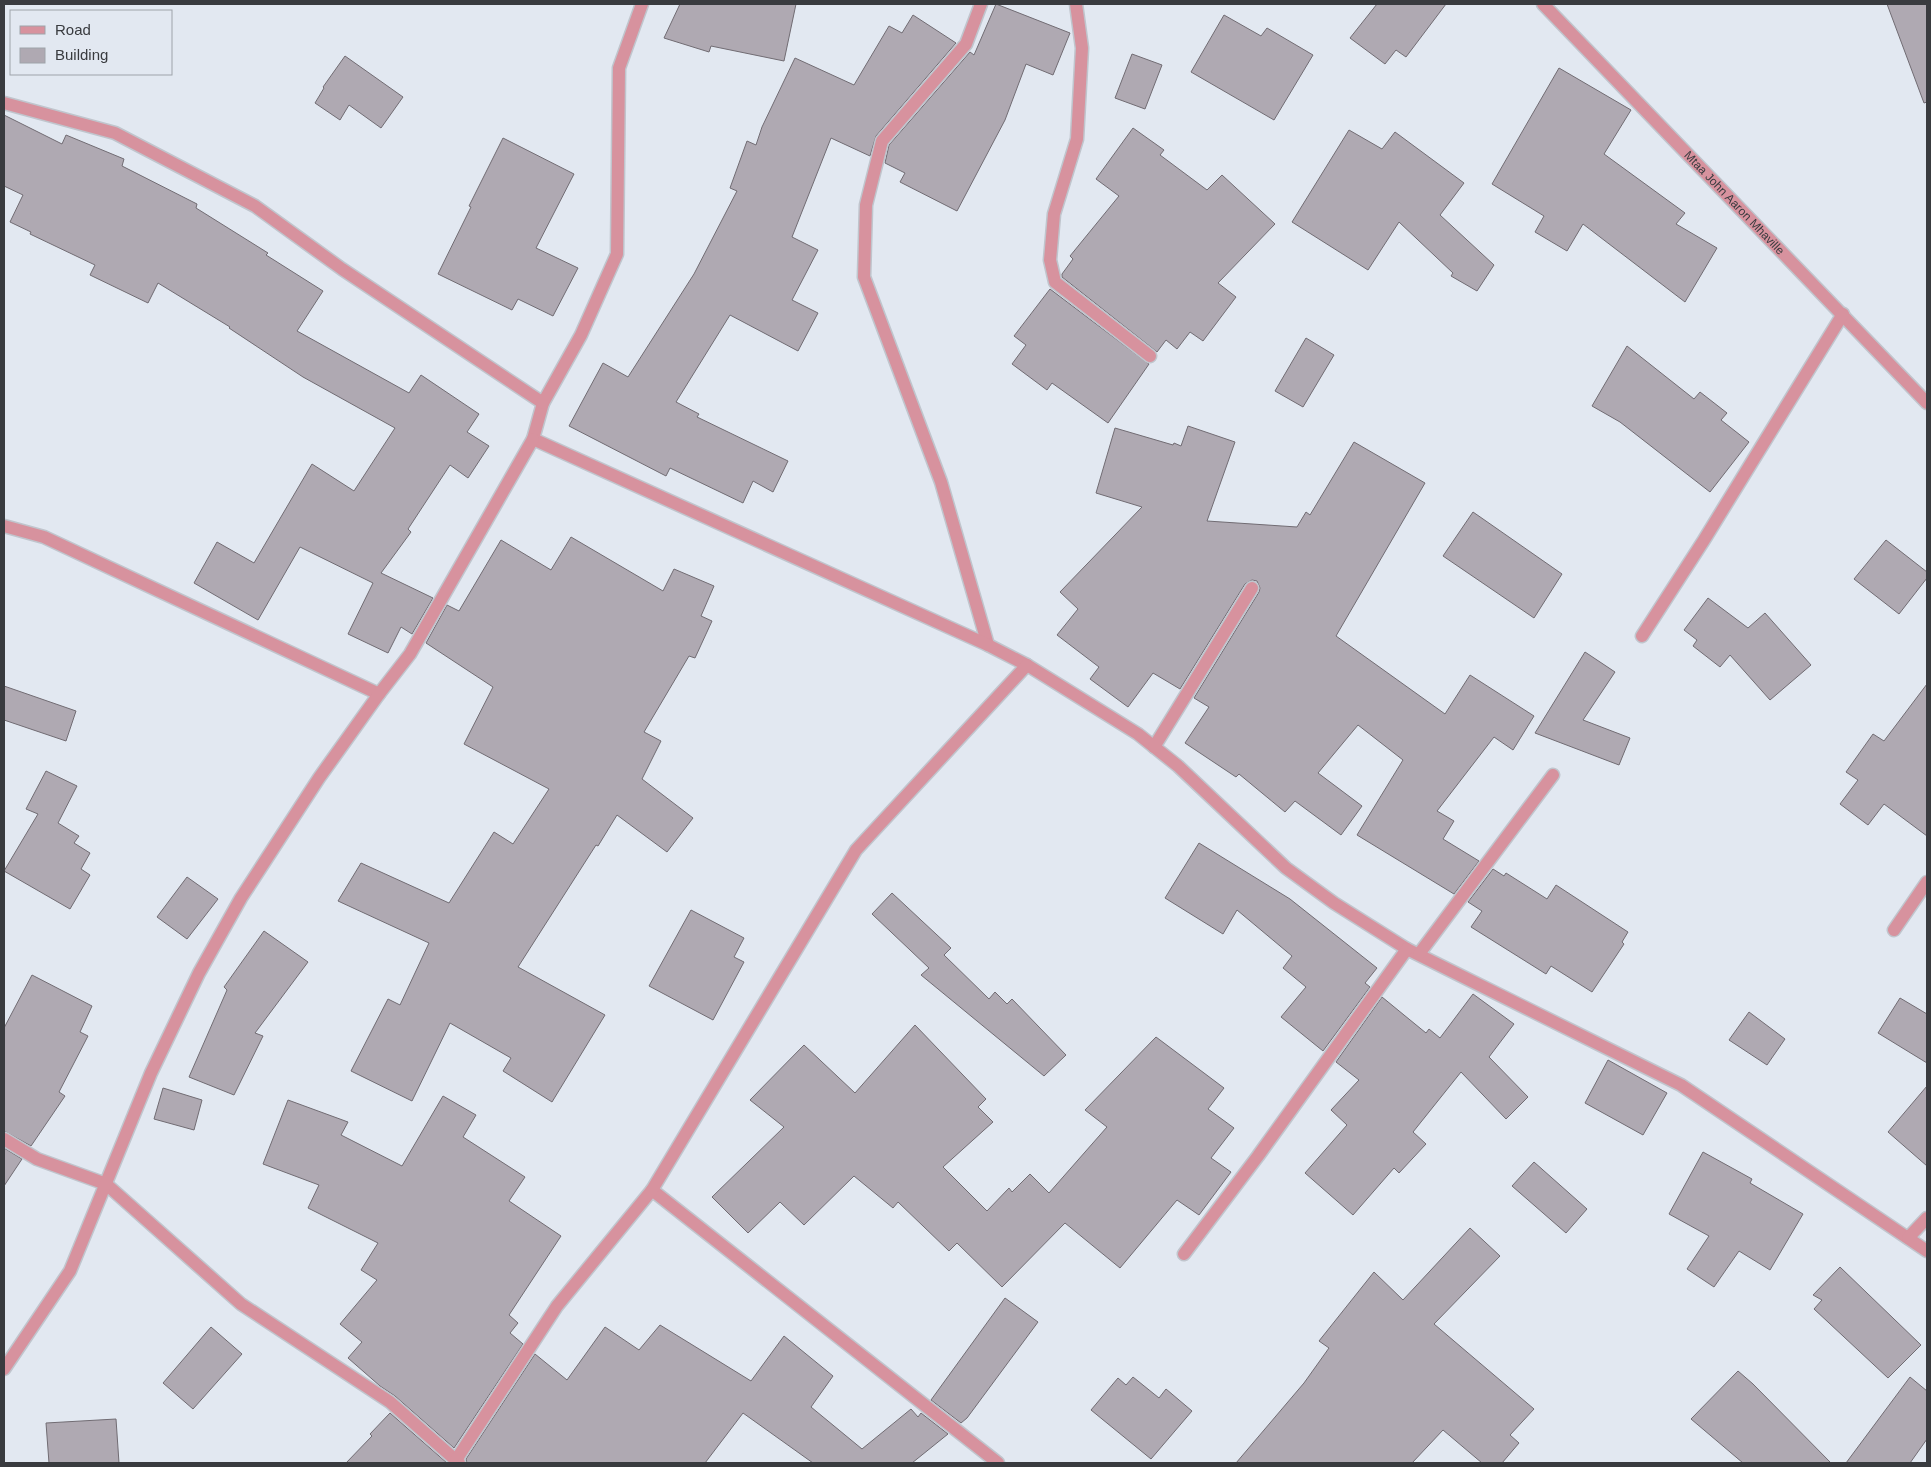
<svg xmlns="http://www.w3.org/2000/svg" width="1931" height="1467" viewBox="0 0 1931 1467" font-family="Helvetica,sans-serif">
<rect width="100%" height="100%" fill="#e2e8f1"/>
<g fill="#afa9b2" stroke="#716c73">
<polygon points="680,4 796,4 784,61 711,46 709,52 664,38"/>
<polygon points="996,4 1070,33 1053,75 1026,64 1005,120 957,211 900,182 905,173 885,163 889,145 970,52 974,55"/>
<polygon points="1377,4 1446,4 1406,57 1396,50 1385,64 1350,38"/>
<polygon points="1887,4 1927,4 1927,102 1924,103"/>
<polygon points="913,15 956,43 876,136 870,156 831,138 792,237 818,250 792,300 818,313 798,351 730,315 676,402 699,414 697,417 788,461 773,492 753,481 743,503 670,468 666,476 569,426 603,363 628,377 694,274 737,191 730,188 747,141 756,145 762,127 795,58 854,85 889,26 902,33"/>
<polygon points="1224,15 1261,36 1267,28 1313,55 1274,120 1191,72"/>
<polygon points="1132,54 1162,65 1145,109 1115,98"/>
<polygon points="345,56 403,97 381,128 349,105 340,120 315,103 324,88 323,87"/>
<polygon points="1559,68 1631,110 1604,154 1685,213 1676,224 1717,248 1685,302 1583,224 1567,251 1535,232 1544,216 1492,184"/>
<polygon points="4,115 62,144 66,135 124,159 122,166 197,204 196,208 268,253 266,255 323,291 297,331 409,393 421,375 479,414 467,432 489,446 468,478 450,465 408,529 411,532 381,573 433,598 412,634 401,627 388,653 348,634 373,583 300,547 258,620 194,583 217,542 254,563 312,464 354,491 395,428 303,377 229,328 230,327 158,283 148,303 90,275 95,265 30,234 31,232 10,222 23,195 4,186"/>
<polygon points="1133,128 1164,150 1160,155 1207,190 1222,175 1275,224 1218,283 1236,297 1203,341 1190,332 1177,349 1166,340 1157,352 1062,277 1062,274 1073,259 1070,256 1119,196 1096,179"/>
<polygon points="1349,130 1382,149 1395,132 1464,183 1440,215 1494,265 1477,291 1451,276 1453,273 1399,222 1368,270 1292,222"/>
<polygon points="503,138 574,174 536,248 578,268 553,316 518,299 512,310 438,274 471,207 469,206"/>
<polygon points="1050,289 1149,364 1108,423 1052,383 1047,390 1012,364 1026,345 1014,336"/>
<polygon points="1306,338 1334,355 1303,407 1275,391"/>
<polygon points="1627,346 1694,399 1700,392 1727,413 1721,420 1749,442 1710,492 1620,422 1592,406"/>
<polygon points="1188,426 1235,442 1207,521 1297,527 1306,512 1310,515 1354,442 1425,483 1336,636 1445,714 1470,675 1534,716 1513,750 1494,737 1437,811 1454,821 1443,839 1479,861 1454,894 1357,835 1403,760 1358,725 1318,773 1362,806 1341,835 1295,801 1285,812 1239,774 1236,777 1185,743 1209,707 1194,698 1259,592 1260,588 1257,581 1252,580 1245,584 1180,689 1153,673 1128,707 1090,679 1099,667 1057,635 1078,609 1060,592 1142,507 1096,493 1115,428 1173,445 1174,443 1181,446"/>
<polygon points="1473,512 1562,574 1534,618 1443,556"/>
<polygon points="571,537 663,591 674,569 714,586 701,616 712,621 695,658 689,656 644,732 661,741 642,779 693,818 667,852 617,815 598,846 596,845 518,967 605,1015 552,1102 503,1071 511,1058 450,1023 412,1101 351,1071 388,999 400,1005 429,943 338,901 361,863 449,903 494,832 513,844 549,789 464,744 493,687 426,643 447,605 459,611 501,540 551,570"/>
<polygon points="1886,540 1927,572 1927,578 1899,614 1854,579"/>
<polygon points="1708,598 1748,628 1765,613 1811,665 1770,700 1730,655 1720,667 1693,646 1697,640 1684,630"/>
<polygon points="1585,652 1615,672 1583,720 1630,738 1619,765 1535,733"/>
<polygon points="1927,684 1927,836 1884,804 1868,825 1840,804 1858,780 1846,772 1873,734 1884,741"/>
<polygon points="4,686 76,711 66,741 4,720"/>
<polygon points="46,771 77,786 58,823 79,836 74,843 90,853 81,869 90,875 70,909 4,871 38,814 26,809"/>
<polygon points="1199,843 1290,899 1377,968 1365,983 1370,987 1323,1051 1281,1017 1306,987 1283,968 1292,956 1237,910 1223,934 1165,898"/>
<polygon points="1493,869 1504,876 1506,873 1547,899 1556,885 1628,932 1622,942 1624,944 1592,992 1551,966 1546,974 1471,927 1482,911 1468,902"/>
<polygon points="187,877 218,899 187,939 157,917"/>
<polygon points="892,893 951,948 944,955 989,999 995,992 1007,1004 1012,999 1066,1055 1044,1076 921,975 929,968 872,914"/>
<polygon points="691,910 744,938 734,957 744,962 713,1020 649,986"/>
<polygon points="264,931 308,962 255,1033 263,1036 234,1095 189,1077 227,990 224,987"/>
<polygon points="32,975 92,1006 80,1032 88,1036 59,1092 65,1096 31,1146 4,1131 4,1028"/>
<polygon points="1473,994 1514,1024 1489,1057 1528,1097 1506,1119 1461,1072 1413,1132 1426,1144 1399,1173 1394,1168 1353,1215 1305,1173 1347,1125 1331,1110 1359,1080 1336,1062 1382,997 1426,1033 1429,1029 1440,1038"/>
<polygon points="1900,998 1927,1014 1927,1063 1878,1033"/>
<polygon points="1749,1012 1785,1039 1767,1065 1729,1040"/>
<polygon points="915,1025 986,1099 978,1107 993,1122 943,1167 987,1211 1009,1188 1012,1192 1030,1174 1049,1193 1107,1127 1085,1110 1156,1037 1224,1088 1208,1109 1234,1128 1211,1158 1231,1172 1199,1215 1177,1200 1120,1268 1065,1223 1002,1287 957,1243 949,1251 898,1202 893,1208 854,1176 804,1225 780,1202 748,1233 712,1197 784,1127 750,1100 804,1045 855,1093"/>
<polygon points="1608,1060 1667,1093 1643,1135 1585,1103"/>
<polygon points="1927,1086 1927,1166 1888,1132"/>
<polygon points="163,1088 202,1100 194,1130 154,1119"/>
<polygon points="443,1096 476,1115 463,1137 525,1177 509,1201 561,1236 509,1315 518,1323 510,1333 523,1344 454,1448 395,1396 380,1386 348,1358 362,1342 340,1324 377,1280 361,1270 378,1243 308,1208 319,1185 263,1164 288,1100 348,1122 341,1135 402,1166"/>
<polygon points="4,1148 22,1159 4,1186"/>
<polygon points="1703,1152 1752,1179 1750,1183 1803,1214 1770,1270 1739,1251 1714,1287 1687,1269 1709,1236 1669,1214"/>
<polygon points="1534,1162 1587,1209 1566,1233 1512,1186"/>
<polygon points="1470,1228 1500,1256 1434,1324 1534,1409 1510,1435 1519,1443 1502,1463 1482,1463 1443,1430 1412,1463 1236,1463 1304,1383 1329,1348 1319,1341 1374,1272 1403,1300"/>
<polygon points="1840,1267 1921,1345 1888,1378 1814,1309 1822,1300 1813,1295"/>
<polygon points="1005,1298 1038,1322 967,1418 961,1423 931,1400"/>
<polygon points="660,1325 751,1381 784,1336 833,1376 811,1407 862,1449 911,1409 918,1417 921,1413 948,1434 912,1463 813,1463 743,1413 705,1463 467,1463 466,1459 535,1354 567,1380 605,1327 639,1350"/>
<polygon points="211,1327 242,1354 193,1409 163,1383"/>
<polygon points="1738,1371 1753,1384 1831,1463 1743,1463 1691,1419"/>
<polygon points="1133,1377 1159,1398 1166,1389 1192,1411 1151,1459 1091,1410 1118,1378 1126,1385"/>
<polygon points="1910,1377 1927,1391 1927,1439 1910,1463 1846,1463"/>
<polygon points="390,1413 447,1463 346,1463 372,1436 370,1434"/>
<polygon points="116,1419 119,1463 49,1463 46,1423"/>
</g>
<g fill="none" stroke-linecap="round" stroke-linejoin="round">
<defs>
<g id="minor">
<polyline points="981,4 966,44 882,141 866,205 864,277 941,482 988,645"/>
<polyline points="1076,4 1082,48 1077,139 1054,214 1050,260 1055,282 1150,356"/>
<path id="s1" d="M1543,4L1927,403"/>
<polyline points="4,103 115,133 255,206 342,269 543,403 533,439 988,645 1027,665 1138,734 1178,766 1286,868 1334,903 1407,949 1681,1085 1927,1251"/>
<polyline points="543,403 581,335 617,254 619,68 642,4"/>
<polyline points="4,526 44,537 379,694"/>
<polyline points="1642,636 1704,540 1843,314"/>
<polyline points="1154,747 1252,588"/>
<polyline points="1894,930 1927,882"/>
<polyline points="1419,954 1553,775"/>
<polyline points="4,1139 37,1159 106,1184 241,1304 390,1402 459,1463"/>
<polyline points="652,1190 998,1463"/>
<polyline points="1908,1238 1927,1218"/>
<polyline points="1184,1254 1258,1156 1407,949"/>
<polyline points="4,1369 70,1271 151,1073 199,973 241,898 319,778 379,694 410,654 533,439"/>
<polyline points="456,1460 557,1306 652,1190 856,850 1027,665"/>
</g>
</defs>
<use href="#minor" stroke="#c0c5cd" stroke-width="15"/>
<use href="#minor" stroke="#d7929e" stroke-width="12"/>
</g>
<g text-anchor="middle" stroke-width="4" stroke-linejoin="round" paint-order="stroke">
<g font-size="12" fill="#393b3f" stroke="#e2e8f1">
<text dy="4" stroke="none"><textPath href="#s1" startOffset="276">Mtaa John Aaron Mhaville</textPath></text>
</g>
</g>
<rect width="1931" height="1467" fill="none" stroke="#393b3f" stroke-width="10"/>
<rect x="10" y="10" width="162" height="65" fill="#e2e8f1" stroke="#9ea3aa"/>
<rect x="20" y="26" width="25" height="8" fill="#d7929e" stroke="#9ea3aa"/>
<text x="55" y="35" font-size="15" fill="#393b3f">Road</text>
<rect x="20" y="48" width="25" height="15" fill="#afa9b2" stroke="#9ea3aa"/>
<text x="55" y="60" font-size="15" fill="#393b3f">Building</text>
</svg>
